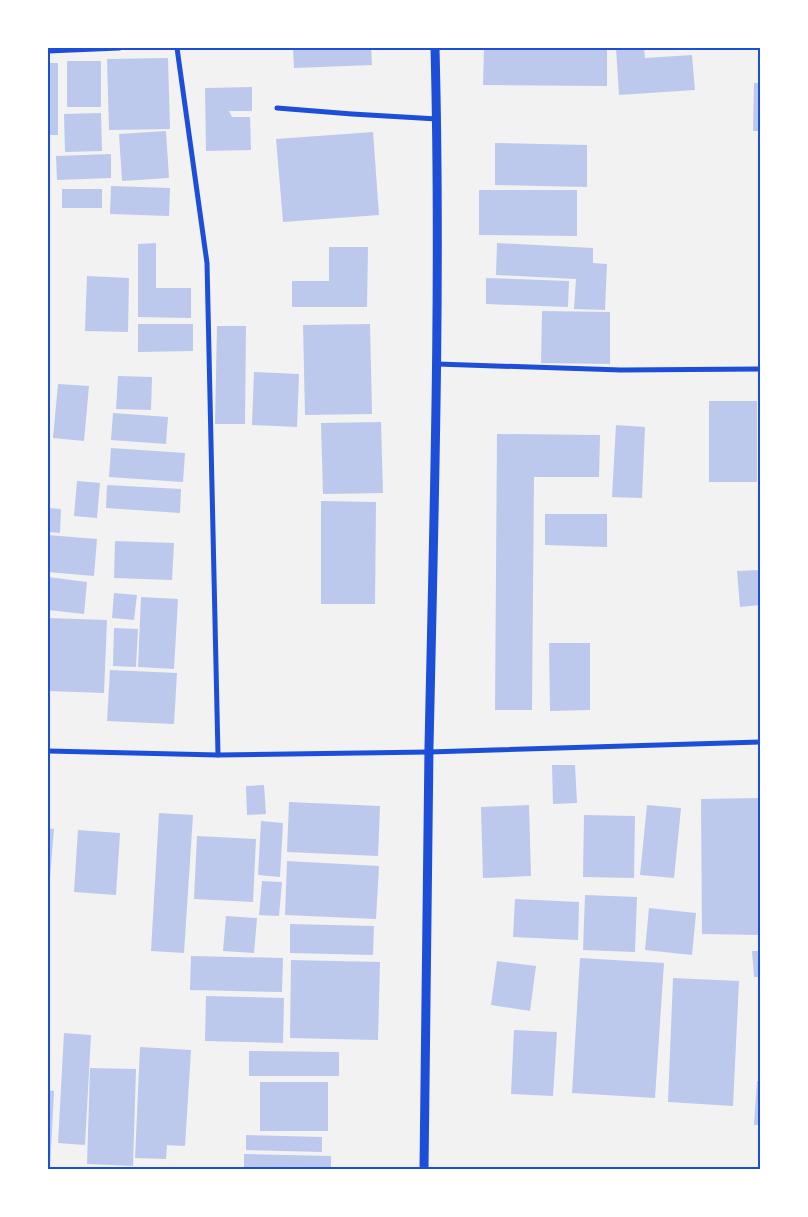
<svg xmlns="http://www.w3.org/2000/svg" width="808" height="1217" viewBox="0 0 808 1217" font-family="'Zilla Slab',serif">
<rect width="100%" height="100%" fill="#f2f2f2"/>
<g fill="#bdc9ec">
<polygon points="293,48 371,48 372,65 294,68"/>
<polygon points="484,48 607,48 607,86 483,85"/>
<polygon points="616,48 644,48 645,58 692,55 695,90 619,95"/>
<polygon points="168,58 170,129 109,130 107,59"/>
<rect x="67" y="61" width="34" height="46"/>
<rect x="48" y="63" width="10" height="72"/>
<polygon points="754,83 760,83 760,131 753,131"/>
<polygon points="252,87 252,111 229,111 232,117 250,117 251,150 206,151 205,88"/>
<polygon points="101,113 102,151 65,152 64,114"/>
<polygon points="166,131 169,178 122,181 119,134"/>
<polygon points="373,132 379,215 283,222 276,139"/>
<polygon points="495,143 587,145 587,187 495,185"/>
<polygon points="111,154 111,178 57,180 56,156"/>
<rect x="48" y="162" width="2" height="42"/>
<polygon points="111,186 170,188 169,216 110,214"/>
<rect x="62" y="189" width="40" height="19"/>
<polygon points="479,190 577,190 577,236 479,235"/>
<polygon points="156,243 156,288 191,288 191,318 138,317 138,244"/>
<polygon points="497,243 593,248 593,263 607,264 605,310 574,309 576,279 496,275"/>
<polygon points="329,247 368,247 367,307 292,307 292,281 329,281"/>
<polygon points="87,276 129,278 128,332 85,331"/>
<polygon points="486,278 569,281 568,307 486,304"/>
<polygon points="542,311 610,312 610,364 541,363"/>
<polygon points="138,324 193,324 193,351 138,352"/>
<polygon points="370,324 372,414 305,415 303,325"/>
<polygon points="217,326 246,326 245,424 215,424"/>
<polygon points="254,372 299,374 297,427 252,425"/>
<polygon points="118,376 152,377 151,410 116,409"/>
<polygon points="58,384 89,386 84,441 53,438"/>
<rect x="709" y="401" width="48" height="81"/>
<polygon points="113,413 168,417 166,444 111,440"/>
<polygon points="381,422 383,493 323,494 321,423"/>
<polygon points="616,425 645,427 642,498 612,497"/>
<polygon points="497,434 600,435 599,477 534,477 532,710 495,710"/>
<polygon points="111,448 185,453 183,482 109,477"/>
<polygon points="77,481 100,483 97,518 74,516"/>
<polygon points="107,485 181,489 180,513 106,508"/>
<polygon points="321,501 376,502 375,604 321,604"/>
<polygon points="48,508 61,509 60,533 48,532"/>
<polygon points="545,514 607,514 607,547 545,545"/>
<polygon points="48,535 97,539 94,576 48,572"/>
<polygon points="115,541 174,543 172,580 114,578"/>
<polygon points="760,570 760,605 740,607 737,571"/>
<polygon points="48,577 87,582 84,614 48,610"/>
<polygon points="114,593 137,595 134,620 112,618"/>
<polygon points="141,597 178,599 174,669 138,667"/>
<polygon points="48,618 107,620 104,693 48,691"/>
<polygon points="114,628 138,629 136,667 113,666"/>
<polygon points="549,643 590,643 590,710 550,711"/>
<polygon points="110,670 177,673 174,724 107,721"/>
<polygon points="552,765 575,765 577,803 553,804"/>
<polygon points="264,785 266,814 247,815 246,786"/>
<polygon points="760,798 760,935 702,934 701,799"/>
<polygon points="289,802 380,806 378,856 287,852"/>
<polygon points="529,805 531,876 483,878 481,807"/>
<polygon points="647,805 681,808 674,878 640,875"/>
<polygon points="159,813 193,815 184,953 151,951"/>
<polygon points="584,815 635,816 634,878 583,877"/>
<polygon points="261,821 283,823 280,877 258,875"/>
<polygon points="48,828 54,829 49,891 48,891"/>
<polygon points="78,830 120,833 116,895 74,892"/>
<polygon points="197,836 256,839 253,902 194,899"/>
<polygon points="287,861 379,866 376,919 285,915"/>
<polygon points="262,881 282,882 279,916 259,915"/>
<polygon points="585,895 637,897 635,952 583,950"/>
<polygon points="515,899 579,902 578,940 513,937"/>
<polygon points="649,908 696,913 692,955 645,950"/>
<polygon points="226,916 257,918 254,953 223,951"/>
<polygon points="290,924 374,926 373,955 290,953"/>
<polygon points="752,951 760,951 760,977 754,977"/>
<polygon points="191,956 283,958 282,992 190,990"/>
<polygon points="580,958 664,963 655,1098 572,1093"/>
<polygon points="291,960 380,962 378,1040 290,1038"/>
<polygon points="497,961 536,966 530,1011 491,1005"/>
<polygon points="673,978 739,981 733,1106 668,1102"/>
<polygon points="206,996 284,998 283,1043 205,1041"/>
<polygon points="514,1030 557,1032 553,1096 511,1094"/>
<polygon points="64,1033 91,1035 85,1145 58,1143"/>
<polygon points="140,1047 191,1050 185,1146 167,1145 166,1159 135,1158"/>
<polygon points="249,1051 339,1052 339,1076 249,1076"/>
<polygon points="90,1068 136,1069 133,1166 87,1164"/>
<polygon points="757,1081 760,1081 760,1125 754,1125"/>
<rect x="260" y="1082" width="68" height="49"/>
<polygon points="48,1090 54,1091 50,1170 48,1170"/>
<polygon points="246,1135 322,1137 322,1152 246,1150"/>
<polygon points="244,1154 331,1156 331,1170 244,1170"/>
</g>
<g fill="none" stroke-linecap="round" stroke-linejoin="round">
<g stroke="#1d4ed8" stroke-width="5">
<polyline points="177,48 207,263 218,755"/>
<polyline points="48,51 119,48"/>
<polyline points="277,108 352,114 437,119"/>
<polyline points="437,364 621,370 760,369"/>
<polyline points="48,751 218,755 429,752 760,742"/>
</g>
<path stroke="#1d4ed8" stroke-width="9" d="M424,1170C425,1029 426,888 429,747C434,514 441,281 435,48"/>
</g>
<rect width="808" height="1217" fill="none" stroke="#ffffff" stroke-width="98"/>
<rect x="49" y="49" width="710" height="1119" fill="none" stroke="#1d4ed8" stroke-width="2"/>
</svg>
